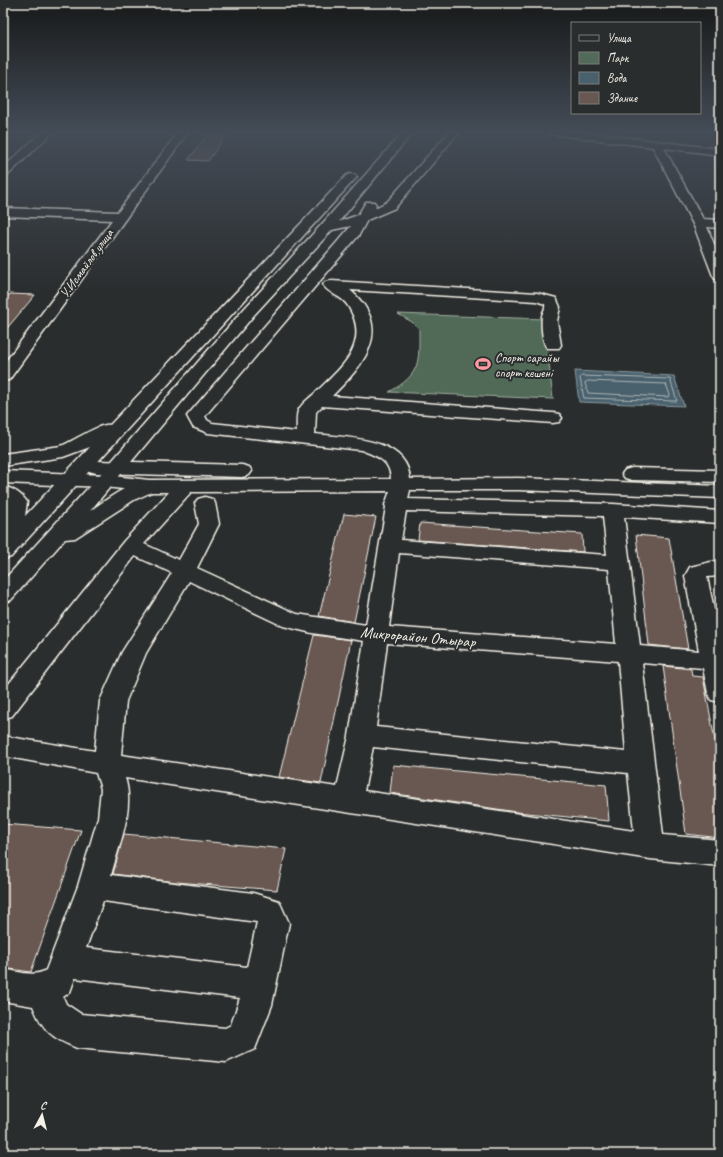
<svg xmlns="http://www.w3.org/2000/svg" width="723" height="1157" viewBox="0 0 723 1157" font-family="Caveat,sans-serif">
<rect width="100%" height="100%" fill="#2a2d2e"/>
<filter id="ink" filterUnits="userSpaceOnUse"><feTurbulence type="fractalNoise" baseFrequency=".025" numOctaves="2"/><feDisplacementMap in="SourceGraphic" scale="8" xChannelSelector="R" yChannelSelector="G"/><feConvolveMatrix kernelMatrix="1 2 1 2 8 2 1 2 1" color-interpolation-filters="sRGB"/></filter>
<g filter="url(#ink)">
<path fill="#516a59" stroke="#a2aea0" d="M398,314L544,319L553,399L389,392C421,374 419,363 419,329L412,322Z"/>
<polygon fill="#48616d" stroke="#8d9b9e" points="575,371 674,376 684,406 579,402"/>
<g fill="none" stroke-linecap="round" stroke-linejoin="round">
<g stroke="#afb7b7" stroke-width="1">
<polygon points="582,376 670,379 677,401 584,398 580,378"/>
<polygon points="588,381 666,384 670,395 668,397 588,393 585,383"/>
</g>
</g>
<g fill="#695851" stroke="#f4f1e8">
<polygon points="208,134 226,135 208,161 188,160"/>
<polygon points="10,294 35,295 3,333 3,302"/>
<polygon points="344,514 376,517 354,622 319,616"/>
<polygon points="420,523 582,534 583,552 418,540"/>
<polygon points="636,535 669,538 688,649 649,645"/>
<polygon points="314,635 351,640 321,783 279,777"/>
<polygon points="663,666 691,669 692,676 703,677 720,767 720,838 686,834"/>
<polygon points="393,765 606,785 609,821 517,812 390,793"/>
<polygon points="3,824 81,830 31,972 3,968"/>
<polygon points="124,834 286,849 277,890 176,882 113,874"/>
</g>
<g fill="none" stroke-linecap="round" stroke-linejoin="round">
<defs>
<g id="minor">
<polygon points="43,131 54,131 7,176 3,177 3,168"/>
<polygon points="179,131 189,131 9,380 3,381 3,365 112,220 3,216 3,208 118,212"/>
<path d="M450,131H460L395,208L367,220L359,235L205,416L207,420L212,423L297,432C297,426 296,417 298,411C301,404 310,398 315,393C340,369 372,344 348,306C342,296 329,294 323,285L325,282L331,281L537,293L556,298L560,307L557,321L561,345L559,348H547C542,341 541,325 542,316C543,311 546,309 545,304L536,301L350,290C395,329 364,365 332,396L553,413L559,414L562,418L559,422L553,423L322,406L316,412L315,434C347,438 407,437 410,479L518,478L720,486V498L518,490H410L408,499L613,504L720,511V523L624,517L640,646L699,651L685,576L690,567L711,562H720V576L707,577L720,636V702L711,700L708,693L703,668L642,663L663,835L720,840V866L650,859L125,778C135,808 119,845 111,875L253,893L279,901L289,923L272,1005L255,1049L226,1062L77,1048C52,1038 43,1031 33,1006L3,1001V969C16,971 34,978 46,970L78,886L98,818L101,789L96,773L3,756V736L95,751L100,701L122,652L172,573L135,556L12,716L3,719V691L124,541L169,492H149L105,487L3,483V471L105,475L149,480L391,479C390,460 377,456 361,450L208,433L193,427L187,416L351,226L327,231L321,227L322,224L341,221L358,215L366,202H374L376,205L375,208L387,202ZM390,491L385,505L386,507L366,625L297,614L197,568L219,524L215,503L212,499L205,497L198,499L195,503L199,524L179,560L144,544L191,492ZM406,511L603,516L607,555L401,540ZM399,553L609,569L616,644L389,627ZM189,581L283,626L312,633L364,641L349,736L337,787L121,755L126,701L146,653ZM387,643L618,661L626,752L376,727ZM373,747L628,773L634,831L364,791ZM103,901L257,922L247,967L86,948ZM75,978L240,998L231,1025L225,1028L81,1014L66,1004L63,997L70,992Z"/>
<polygon points="545,131 573,131 720,149 720,155 664,148 703,219 720,220 720,228 707,227 720,259 720,280 715,279 713,276 694,226 653,147 550,134"/>
<polygon points="96,461 242,465 249,467 252,471 249,475 242,477 96,473 89,471 86,467 89,463"/>
<polygon points="632,468 720,470 720,482 632,480 625,478 622,474 625,470"/>
</g>
<g id="highway">
<path d="M404,131H414L332,230L254,315L90,511C106,500 136,477 156,482L159,486L156,490L134,500L75,538L65,539L11,600L3,603V581L98,477L244,309L322,224Z"/>
<path d="M351,174L355,175L357,177L355,179L11,557L3,559V522L7,504L3,501V486C12,488 22,494 27,502L25,516L90,447L63,457L3,466V454L61,446C73,442 99,423 110,425L347,175Z"/>
</g>
</defs>
<use href="#minor" stroke="#f4f1e8" stroke-width="3"/>
<use href="#highway" stroke="#f4f1e8" stroke-width="3"/>
<use href="#minor" fill="#2a2d2e" fill-rule="evenodd"/>
<use href="#highway" fill="#2a2d2e" fill-rule="evenodd"/>
</g>
</g>
<linearGradient id="sky" x2="0" y2="1"><stop stop-color="#171919"/><stop offset="0.45" stop-color="#444c57"/><stop offset="1" stop-color="#444c57" stop-opacity="0"/></linearGradient>
<rect width="723" height="293" fill="url(#sky)"/>
<defs>
<symbol id="stadium-bare" viewBox="-9 -9 18 18"><path d="M0-5a6.5 5 0 1 0 0 10a6.5 5 0 1 0 0-10ZM-3.5-1.8h7v3.6h-7Z" fill="#ff9aa2" stroke="#2a2d2e" stroke-width="2.5" paint-order="stroke"/></symbol>
</defs>
<g fill-rule="evenodd">
<use href="#stadium-bare" x="472" y="353" width="22" height="22"/>
</g>
<g text-anchor="middle" stroke-width="4" stroke-linejoin="round" paint-order="stroke">
<g font-size="13" fill="#f4f1e8" stroke="#2a2d2e">
<text transform="translate(86 263) rotate(-54)" y="5">У.Исмайлов улица</text>
</g>
<g font-size="13" fill="#f4f1e8" stroke="#2a2d2e" text-anchor="start">
<text x="495" y="362">Спорт сарайы<tspan x="495" dy="15">спорт кешені</tspan></text>
</g>
<g font-size="16" fill="#f4f1e8" stroke="#2a2d2e">
<text transform="translate(418 636) rotate(5)" y="6">Микрорайон Отырар</text>
</g>
</g>
<rect width="723" height="1157" fill="none" stroke="#2a2d2e" stroke-width="16"/>
<rect x="8" y="8" width="707" height="1141" fill="none" stroke="#f4f1e8" stroke-width="1.5" filter="url(#ink)"/>
<rect x="571" y="22" width="130" height="92" fill="#2a2d2e" stroke="#7b7b78"/>
<rect x="579" y="35" width="20" height="6" fill="#2a2d2e" stroke="#7b7b78"/>
<text x="607" y="42" font-size="12" fill="#f4f1e8">Улица</text>
<rect x="579" y="52" width="20" height="12" fill="#516a59" stroke="#7b7b78"/>
<text x="607" y="62" font-size="12" fill="#f4f1e8">Парк</text>
<rect x="579" y="72" width="20" height="12" fill="#48616d" stroke="#7b7b78"/>
<text x="607" y="82" font-size="12" fill="#f4f1e8">Вода</text>
<rect x="579" y="92" width="20" height="12" fill="#695851" stroke="#7b7b78"/>
<text x="607" y="102" font-size="12" fill="#f4f1e8">Здание</text>
<g transform="translate(42 1115) rotate(7)" stroke="#2a2d2e" stroke-width="3" paint-order="stroke">
<path d="M0-3L7 15L0 10L-7 15Z" fill="#f4f1e8"/>
<text y="-6" font-size="11" font-weight="bold" text-anchor="middle" fill="#f4f1e8">С</text>
</g>
</svg>
